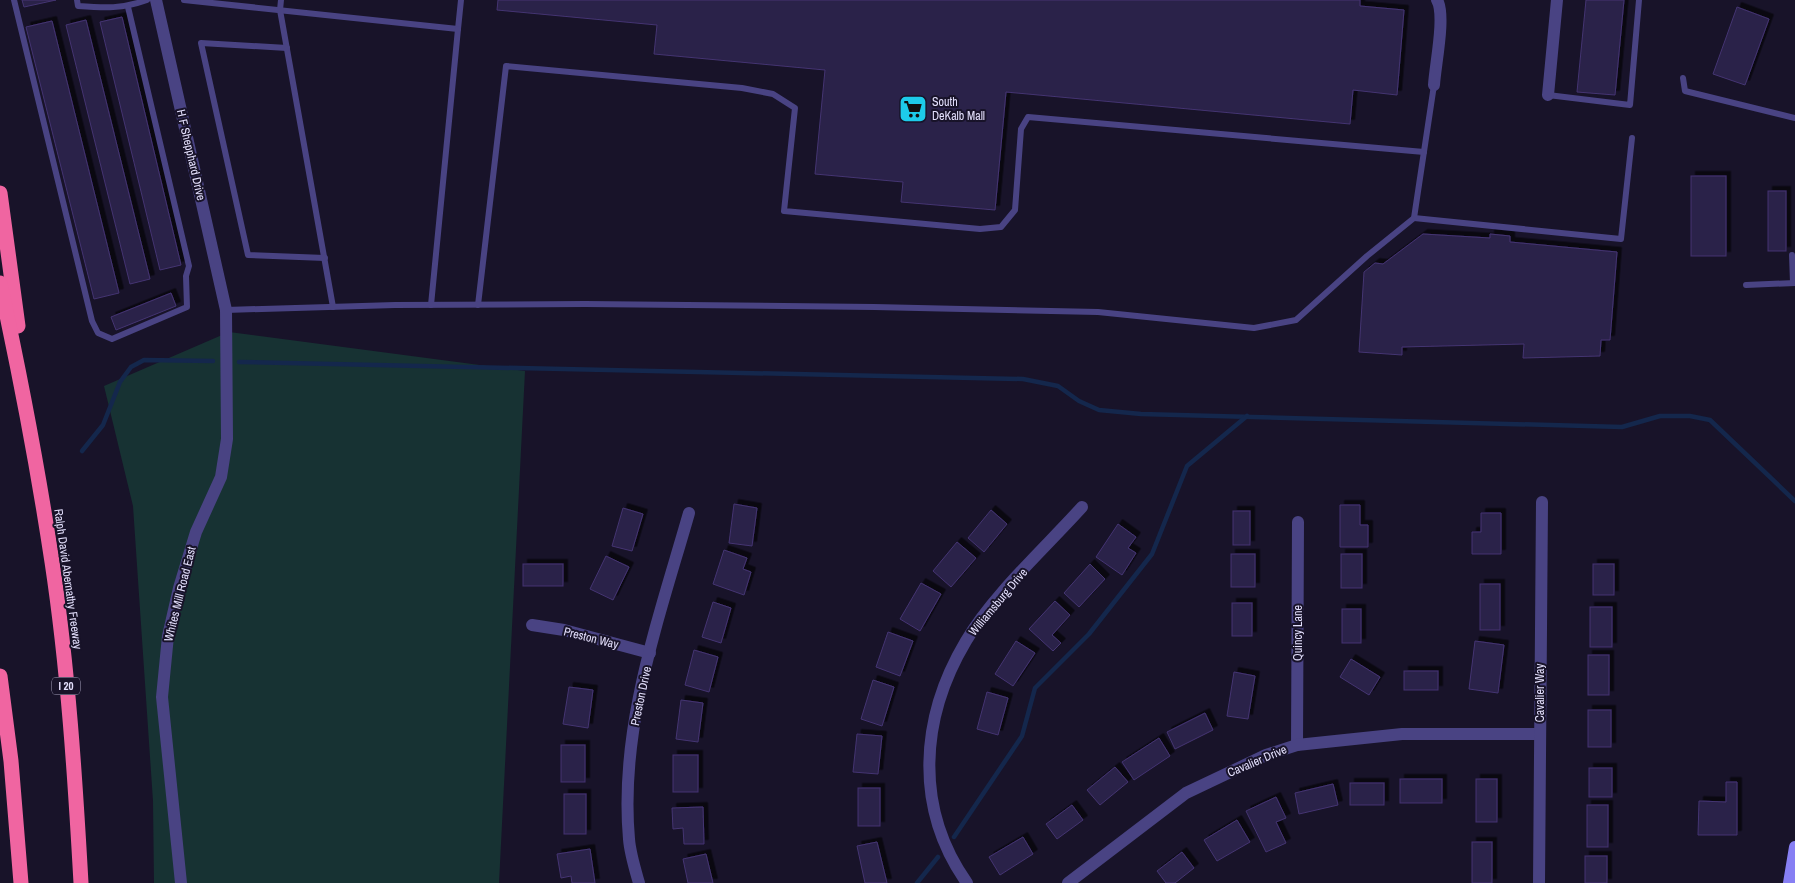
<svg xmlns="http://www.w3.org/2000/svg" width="1795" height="883" viewBox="0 0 1795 883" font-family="'Archivo Narrow',sans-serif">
<defs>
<filter id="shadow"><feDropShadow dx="4.5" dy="-4.5" stdDeviation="0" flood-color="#0009"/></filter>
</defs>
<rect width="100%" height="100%" fill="#181329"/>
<polygon fill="#173233" points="229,332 525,371 499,883 154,883 153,801 133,506 104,386"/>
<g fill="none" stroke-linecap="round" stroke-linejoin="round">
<g stroke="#14274c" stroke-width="4.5">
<polyline points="239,362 1023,379 1058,386 1079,401 1099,410 1141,414 1622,427 1660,416 1690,416 1710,420 1795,501"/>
<polyline points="82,451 103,425 120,382 131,367 144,360 213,361"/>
<polyline points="954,837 1022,736 1035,688 1089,634 1152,554 1187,466 1247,416"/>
<polyline points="917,883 938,857"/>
</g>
</g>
<g fill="#2b2148" stroke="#443572" filter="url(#shadow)">
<polygon points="22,0 56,0 24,7"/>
<polygon points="498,0 1360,0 1360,6 1404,10 1397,95 1353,90 1350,124 1006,92 995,210 901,202 903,182 815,174 825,70 654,54 657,25 497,10"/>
<polygon points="1586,0 1624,0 1615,95 1577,92"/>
<polygon points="1737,7 1769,19 1745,85 1713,74"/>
<polygon points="122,17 181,265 160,270 100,22"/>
<polygon points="86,20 150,279 130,284 66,25"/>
<polygon points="52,21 119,293 94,299 26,27"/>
<rect x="1691" y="176" width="35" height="80"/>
<rect x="1768" y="191" width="18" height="60"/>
<polygon points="1423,234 1490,238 1490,234 1510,236 1510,242 1617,252 1610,340 1601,340 1600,356 1523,358 1524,344 1402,347 1402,355 1359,352 1364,272 1375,263 1383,264"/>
<polygon points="171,293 176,306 116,330 111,317"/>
<polygon points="734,504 757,508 752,546 729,543"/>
<polygon points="1340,505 1360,505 1360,525 1368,525 1368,547 1340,547"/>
<polygon points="623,508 643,514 632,551 612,546"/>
<polygon points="991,510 1007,524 984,552 968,538"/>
<rect x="1233" y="511" width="17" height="34"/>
<polygon points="1481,513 1501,513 1501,554 1472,554 1472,532 1481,532"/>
<polygon points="1118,524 1136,537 1128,548 1136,553 1122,575 1096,557"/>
<polygon points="957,542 976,558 951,587 933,571"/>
<polygon points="724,550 747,558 743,569 751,572 744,595 713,584"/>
<rect x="1231" y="554" width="24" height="33"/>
<rect x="1341" y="554" width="21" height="34"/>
<polygon points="606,556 629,567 613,600 590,589"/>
<rect x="523" y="564" width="40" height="22"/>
<polygon points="1090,564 1105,579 1079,607 1064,593"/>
<rect x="1593" y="564" width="21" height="31"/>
<polygon points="921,583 941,594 920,631 900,619"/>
<rect x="1480" y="584" width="20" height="46"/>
<polygon points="1055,601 1070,615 1052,635 1061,643 1053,651 1029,629"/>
<polygon points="713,602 731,608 721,643 702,637"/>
<rect x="1232" y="603" width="20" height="33"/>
<rect x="1590" y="607" width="22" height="40"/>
<rect x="1342" y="609" width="19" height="34"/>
<polygon points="888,632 913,641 900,676 876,667"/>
<polygon points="1016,641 1035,653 1013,686 995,674"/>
<polygon points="1475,641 1504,645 1498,693 1469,689"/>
<polygon points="694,650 718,657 709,692 685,685"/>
<rect x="1588" y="655" width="21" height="40"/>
<polygon points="1351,659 1380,677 1369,695 1340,677"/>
<rect x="1404" y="671" width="34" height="19"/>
<polygon points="1234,672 1255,676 1248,719 1227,716"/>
<polygon points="873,680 894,687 882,726 861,719"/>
<polygon points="569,687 593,690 588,728 563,724"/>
<polygon points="987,692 1008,698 998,735 977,729"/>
<polygon points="681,700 703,703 698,742 676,739"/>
<rect x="1588" y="710" width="23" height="37"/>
<polygon points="1205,713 1213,730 1175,749 1167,732"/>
<polygon points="857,734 882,736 878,774 853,772"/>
<polygon points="1159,738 1170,756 1134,780 1122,762"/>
<rect x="561" y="745" width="24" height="37"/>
<rect x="673" y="755" width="25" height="37"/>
<polygon points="1115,767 1128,782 1100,805 1087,790"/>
<rect x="1589" y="768" width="23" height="29"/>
<rect x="1400" y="779" width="42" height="24"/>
<rect x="1476" y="779" width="21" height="43"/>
<polygon points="1726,782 1737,782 1737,835 1698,835 1699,801 1726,802"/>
<rect x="1350" y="783" width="34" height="22"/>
<polygon points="1333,784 1338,805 1299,814 1295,793"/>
<rect x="858" y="788" width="22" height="38"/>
<rect x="564" y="794" width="22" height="40"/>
<polygon points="1276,797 1286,818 1276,822 1286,843 1266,852 1246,811"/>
<polygon points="1072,805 1083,820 1057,839 1046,824"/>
<rect x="1587" y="805" width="21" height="42"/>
<polygon points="703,807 704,844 684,844 683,828 673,829 672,808"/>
<polygon points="1237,820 1250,842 1217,861 1204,840"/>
<polygon points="1023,837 1033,854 1000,875 989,857"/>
<polygon points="877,842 887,883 865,883 857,846"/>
<rect x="1472" y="842" width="20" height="41"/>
<polygon points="590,849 595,883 572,883 571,876 561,878 557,854"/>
<polygon points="1182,852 1194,868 1175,883 1166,883 1157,871"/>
<polygon points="706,854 713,883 688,883 683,859"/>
<rect x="1585" y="856" width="22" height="27"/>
</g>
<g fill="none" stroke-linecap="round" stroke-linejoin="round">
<g stroke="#494383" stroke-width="6">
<polyline points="14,0 92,321 98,333 112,339 187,307 186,276 189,266 128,7"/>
<path d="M77,0L78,6C105,8 122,9 147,0"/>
<polyline points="184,0 458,29 461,0"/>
<polyline points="281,0 280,10 333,307"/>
<polyline points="287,48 201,43 248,255 325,258"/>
<polyline points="1683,78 1685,91 1795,118"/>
<polyline points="1548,95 1630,105 1639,0"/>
<polyline points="1414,218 1621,239 1632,138"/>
<polyline points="1792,255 1793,283"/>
<polyline points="1746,285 1795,283"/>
<polyline points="431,305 458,29"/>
<polyline points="478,305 506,66 742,88 773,94 795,108 784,211 980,229 1001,227 1015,210 1021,129 1028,117 1424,152"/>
<polyline points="226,310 395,305 585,304 874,307 1098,312 1254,328 1296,320 1367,256 1414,218 1434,85"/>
</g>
<g stroke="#494383" stroke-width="12">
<path d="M1434,85C1435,66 1446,15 1437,0"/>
<polyline points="1548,95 1557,0"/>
<polyline points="532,625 564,630 650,653"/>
<polyline points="1297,745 1298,522"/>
<path d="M639,883C635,869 630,853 629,839C619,728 659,618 689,513"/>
<path d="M967,883C914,808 920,718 966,641C993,595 1046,547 1082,507"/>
<polyline points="1068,883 1186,793 1266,755 1297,745 1402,734 1540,734"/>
<polyline points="1539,883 1542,502"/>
</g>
<polyline stroke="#494383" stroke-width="12" points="156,0 226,310 227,439 221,477 196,532 179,588 168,636 162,697 181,883"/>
<polyline stroke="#877ff3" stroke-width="12" points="1789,883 1795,847"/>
<g stroke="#f065a1" stroke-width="15">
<polyline points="0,193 18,326"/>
<path d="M0,283C20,375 38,469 52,562C68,668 75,776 81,883"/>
<polyline points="0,676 11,761 21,883"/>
</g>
</g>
<defs>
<symbol id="supermarket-square" viewBox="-11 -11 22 22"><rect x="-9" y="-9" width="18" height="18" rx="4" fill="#1dcbea" stroke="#181329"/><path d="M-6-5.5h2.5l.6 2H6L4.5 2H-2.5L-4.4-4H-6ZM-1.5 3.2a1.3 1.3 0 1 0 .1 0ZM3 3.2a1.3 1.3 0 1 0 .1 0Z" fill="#111"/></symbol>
</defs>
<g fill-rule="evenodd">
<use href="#supermarket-square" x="897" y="93" width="32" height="32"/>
</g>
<g text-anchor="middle" stroke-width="4" stroke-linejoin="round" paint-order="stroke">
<rect fill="#181329" stroke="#a6a2bd" stroke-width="1" x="52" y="677.5" width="28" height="17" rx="4"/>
<g font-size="11" font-weight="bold" fill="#e3dffc">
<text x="66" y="690">I 20</text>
</g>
<g font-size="12" fill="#e3dffc" stroke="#181329" text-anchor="start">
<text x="932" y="106">South<tspan x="932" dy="14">DeKalb Mall</tspan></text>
</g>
<g font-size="12" fill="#e3dffc" stroke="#181329">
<text transform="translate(191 155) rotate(77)" y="4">H F Shepphard Drive</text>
<text transform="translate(68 579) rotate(82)" y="4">Ralph David Abernathy Freeway</text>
<text transform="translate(180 594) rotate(-76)" y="4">Whites Mill Road East</text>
<text transform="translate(998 602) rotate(-50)" y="4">Williamsburg Drive</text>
<text transform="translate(1298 633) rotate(-90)" y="4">Quincy Lane</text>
<text transform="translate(591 638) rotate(14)" y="4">Preston Way</text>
<text transform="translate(1540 693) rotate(-90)" y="4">Cavalier Way</text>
<text transform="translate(641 696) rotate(-78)" y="4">Preston Drive</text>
<text transform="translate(1257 761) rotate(-23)" y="4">Cavalier Drive</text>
</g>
</g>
</svg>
